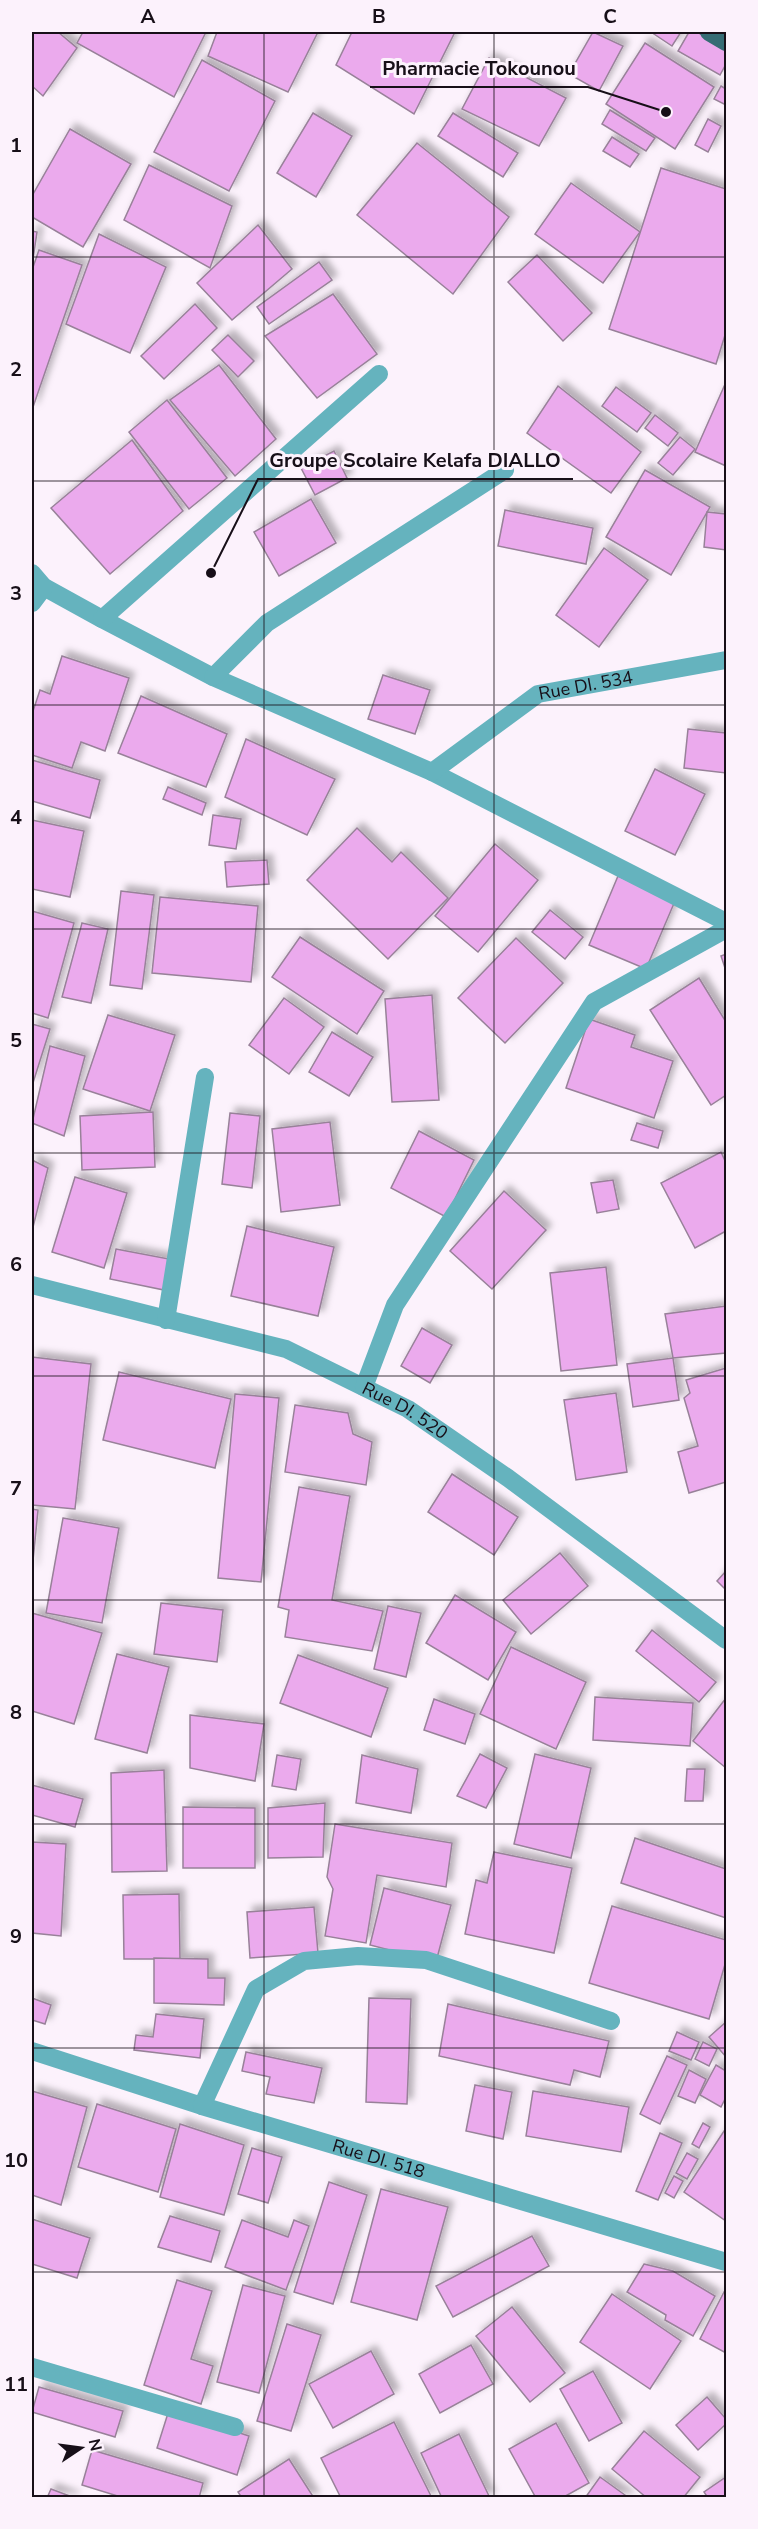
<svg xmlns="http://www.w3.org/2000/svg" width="758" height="2529" viewBox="0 0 758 2529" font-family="'Nunito Sans',sans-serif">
<defs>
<filter id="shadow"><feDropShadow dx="5.5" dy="-5.5" stdDeviation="3" flood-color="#0004"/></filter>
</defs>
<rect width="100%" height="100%" fill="#fcf2fc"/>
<g fill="#ebaaed" stroke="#988199" stroke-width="1.5" filter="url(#shadow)">
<polygon points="32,32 58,32 77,48 43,96 32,86"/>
<polygon points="83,32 206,32 174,97 77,43"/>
<polygon points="217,32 318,32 288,92 208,56"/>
<polygon points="352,32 455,32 414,114 336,65"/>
<polygon points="593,32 623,46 599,91 569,74"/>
<polygon points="651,32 681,32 672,46"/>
<polygon points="689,32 697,32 726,48 726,64 720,75 678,51"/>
<polygon points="645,43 714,87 675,149 606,104"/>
<polygon points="489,58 566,98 539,146 462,109"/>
<polygon points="202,60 275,101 229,191 154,152"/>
<polygon points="721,86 726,89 726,105 714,99"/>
<polygon points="610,110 655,138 646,151 602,124"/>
<polygon points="313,113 352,136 316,197 277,173"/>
<polygon points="453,113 518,153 503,177 438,136"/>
<polygon points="708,119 721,126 708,152 695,145"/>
<polygon points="70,129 131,164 83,247 32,217 32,196"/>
<polygon points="612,137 639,154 630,167 603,151"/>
<polygon points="417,143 509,217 453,294 357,215"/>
<polygon points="149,165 232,206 210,268 124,220"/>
<polygon points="661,168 726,189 726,332 716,364 609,329"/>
<polygon points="571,183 640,232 603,283 535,234"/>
<polygon points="258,225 292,269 232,320 197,283"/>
<polygon points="32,231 37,232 32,266"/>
<polygon points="99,234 166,267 130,353 66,324"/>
<polygon points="39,250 82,265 32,410 32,270"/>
<polygon points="537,255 592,313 563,341 508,282"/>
<polygon points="319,262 332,280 269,324 257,307"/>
<polygon points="333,294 377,354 317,398 265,336"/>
<polygon points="195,304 217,328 164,379 141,356"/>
<polygon points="228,335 254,361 238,377 212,350"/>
<polygon points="219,365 276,439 235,476 170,400"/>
<polygon points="726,382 726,466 695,452"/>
<polygon points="558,386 641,452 611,493 527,433"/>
<polygon points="616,387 651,413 637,432 602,406"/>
<polygon points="167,400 227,478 189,509 129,432"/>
<polygon points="655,415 678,433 668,446 645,428"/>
<polygon points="680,437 695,449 673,475 658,463"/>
<polygon points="132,440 183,511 110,574 51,508"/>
<polygon points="334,451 347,478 315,495 301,468"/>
<polygon points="645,470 710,507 671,575 606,537"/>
<polygon points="311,499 336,543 279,576 254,532"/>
<polygon points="505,510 593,528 586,564 498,546"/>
<polygon points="707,512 726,514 726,550 704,547"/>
<polygon points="604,548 648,580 599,647 556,615"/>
<polygon points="62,656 129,678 105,751 81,742 72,768 32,755 32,714 40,690 50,694"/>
<polygon points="383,675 430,690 415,734 368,719"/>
<polygon points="141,696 227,734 206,787 118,753"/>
<polygon points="688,729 726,733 726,773 684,768"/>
<polygon points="246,739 335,779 307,835 225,797"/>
<polygon points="32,760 100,780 90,818 32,801"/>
<polygon points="655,769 705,794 675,855 625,831"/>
<polygon points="168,787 206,803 202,815 163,799"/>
<polygon points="213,815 241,819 236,849 209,845"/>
<polygon points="32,820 84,831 70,897 32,889"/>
<polygon points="357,828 392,862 401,852 448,898 388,959 307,880"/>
<polygon points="495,844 538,880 478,952 435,916"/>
<polygon points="267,860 269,884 227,887 225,862"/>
<polygon points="618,876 675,901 646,969 589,945"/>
<polygon points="121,891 154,895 142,989 110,985"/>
<polygon points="160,897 258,906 251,982 152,973"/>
<polygon points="550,910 583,937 565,959 532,932"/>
<polygon points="32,911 74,923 48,1018 32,1013"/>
<polygon points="82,923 108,929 91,1003 62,997"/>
<polygon points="300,937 384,991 357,1034 272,977"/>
<polygon points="516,938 563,983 505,1043 458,998"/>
<polygon points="726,954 726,971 721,956"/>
<polygon points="699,978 726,1022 726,1095 711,1105 650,1010"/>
<polygon points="432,995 439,1100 392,1102 385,999"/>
<polygon points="284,998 324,1027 289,1074 249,1045"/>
<polygon points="108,1015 175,1035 150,1111 83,1089"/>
<polygon points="589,1019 635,1035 631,1047 673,1061 654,1118 566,1088"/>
<polygon points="32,1024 50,1029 32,1086"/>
<polygon points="332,1032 373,1057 349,1096 309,1072"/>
<polygon points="50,1046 85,1056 64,1136 32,1123"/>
<polygon points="153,1112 155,1167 82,1170 80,1116"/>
<polygon points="230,1113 260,1116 252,1188 222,1184"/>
<polygon points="330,1122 340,1205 281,1212 272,1129"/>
<polygon points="637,1123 663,1131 658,1148 631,1140"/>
<polygon points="419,1131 474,1160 446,1217 391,1188"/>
<polygon points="721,1152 726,1163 726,1231 695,1248 661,1183"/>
<polygon points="32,1160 48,1168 32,1231"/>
<polygon points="75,1177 127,1193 104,1268 52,1252"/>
<polygon points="613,1180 619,1209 597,1213 591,1183"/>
<polygon points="504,1191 546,1230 492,1289 450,1251"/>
<polygon points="247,1226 334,1247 318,1316 231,1296"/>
<polygon points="116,1249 169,1259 164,1290 110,1279"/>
<polygon points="606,1267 617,1365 561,1371 550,1273"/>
<polygon points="726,1306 726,1353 673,1358 665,1314"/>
<polygon points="422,1328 452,1345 430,1383 401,1366"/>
<polygon points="32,1357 91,1364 75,1509 32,1505"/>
<polygon points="673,1358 679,1400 633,1407 627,1364"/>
<polygon points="726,1368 726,1482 689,1493 678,1452 698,1446 684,1398 690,1393 686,1380"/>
<polygon points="119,1372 231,1399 215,1468 103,1440"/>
<polygon points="616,1393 627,1472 576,1480 564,1400"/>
<polygon points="235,1394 279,1398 261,1582 218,1578"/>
<polygon points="295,1405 348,1413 353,1434 372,1442 366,1485 285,1472"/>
<polygon points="452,1474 518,1517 494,1555 428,1512"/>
<polygon points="299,1487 350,1496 332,1600 383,1611 372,1651 285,1637 289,1610 278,1607"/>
<polygon points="32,1509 38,1510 32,1571"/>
<polygon points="63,1518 119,1528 102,1623 46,1613"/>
<polygon points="560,1553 588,1586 531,1634 503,1600"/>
<polygon points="726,1571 726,1590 717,1581"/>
<polygon points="455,1595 516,1632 488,1680 426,1643"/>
<polygon points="161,1603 223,1610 217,1662 154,1654"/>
<polygon points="388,1606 421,1613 406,1677 374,1669"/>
<polygon points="32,1613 102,1633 74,1724 32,1711"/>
<polygon points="652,1630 716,1682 699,1702 636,1651"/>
<polygon points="511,1647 586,1682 556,1749 480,1714"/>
<polygon points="117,1654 169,1667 147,1753 95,1739"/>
<polygon points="298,1655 388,1688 371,1737 280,1703"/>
<polygon points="595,1697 693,1703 690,1746 593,1740"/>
<polygon points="726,1698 726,1768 693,1741"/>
<polygon points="434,1699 475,1714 465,1744 424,1730"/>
<polygon points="190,1715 264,1724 255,1781 190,1768"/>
<polygon points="480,1754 507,1768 486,1808 457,1796"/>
<polygon points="535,1754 591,1768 571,1858 514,1844"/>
<polygon points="277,1755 301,1759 296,1790 272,1786"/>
<polygon points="362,1755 418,1769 411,1813 356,1803"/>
<polygon points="687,1769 705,1769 703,1801 685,1801"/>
<polygon points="164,1770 167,1871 112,1872 111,1773"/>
<polygon points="32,1785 83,1799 75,1827 32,1815"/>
<polygon points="325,1803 323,1857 268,1858 268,1808"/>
<polygon points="183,1807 255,1808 255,1868 183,1868"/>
<polygon points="335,1824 452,1843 446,1887 377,1875 366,1943 325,1936 333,1889 327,1877"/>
<polygon points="635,1838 726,1869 726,1918 621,1883"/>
<polygon points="32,1842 66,1844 61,1936 32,1933"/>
<polygon points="494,1852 572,1868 554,1953 465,1934 476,1880 487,1883"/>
<polygon points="384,1888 451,1905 436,1962 370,1945"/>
<polygon points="179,1894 180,1959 124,1959 123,1895"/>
<polygon points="612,1906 726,1940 726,1961 709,2019 589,1983"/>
<polygon points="314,1907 318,1953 250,1958 247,1912"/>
<polygon points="154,1958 208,1959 208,1978 225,1978 224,2005 154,2003"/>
<polygon points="32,1998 51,2005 45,2024 32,2020"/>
<polygon points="369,1998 411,1999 407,2104 366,2102"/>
<polygon points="448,2004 609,2041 600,2077 574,2070 570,2085 439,2056"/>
<polygon points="156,2014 204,2019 200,2058 134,2050 136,2035 153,2037"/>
<polygon points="726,2022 726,2057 709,2037"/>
<polygon points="677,2032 699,2042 691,2060 669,2051"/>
<polygon points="703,2042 717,2049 709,2066 695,2059"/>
<polygon points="246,2052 322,2068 314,2103 266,2094 270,2077 242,2071"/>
<polygon points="667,2056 687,2065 660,2124 640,2114"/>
<polygon points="716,2065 726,2071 726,2097 721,2107 700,2095"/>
<polygon points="689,2070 706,2079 695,2103 678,2096"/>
<polygon points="475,2085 512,2092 503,2139 466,2131"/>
<polygon points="32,2091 87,2107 61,2205 32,2195"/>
<polygon points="533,2091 629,2107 621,2152 526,2136"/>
<polygon points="97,2104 176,2129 158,2192 78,2167"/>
<polygon points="703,2123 710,2127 699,2148 692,2144"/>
<polygon points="180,2124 244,2145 224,2215 160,2197"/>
<polygon points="726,2128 726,2221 684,2192"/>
<polygon points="660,2133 682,2143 658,2200 636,2191"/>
<polygon points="252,2148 282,2157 268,2203 238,2194"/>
<polygon points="687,2153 698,2159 687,2179 676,2173"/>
<polygon points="674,2176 683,2181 674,2198 665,2193"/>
<polygon points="329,2182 367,2195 333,2304 294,2292"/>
<polygon points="381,2189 448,2207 417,2320 351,2302"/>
<polygon points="170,2216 220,2231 211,2262 158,2247"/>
<polygon points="32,2219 90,2238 77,2278 32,2264"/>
<polygon points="242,2220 288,2237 294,2220 309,2226 286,2290 225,2267"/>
<polygon points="532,2236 549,2266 453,2317 436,2286"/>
<polygon points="644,2264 673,2271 715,2296 693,2336 665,2320 666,2315 627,2292"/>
<polygon points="177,2280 212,2291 191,2359 213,2366 201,2404 144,2385"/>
<polygon points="243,2285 285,2296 259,2393 217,2382"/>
<polygon points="726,2288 726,2353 700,2339"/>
<polygon points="612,2294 681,2341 650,2389 580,2342"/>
<polygon points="512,2307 565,2373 530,2402 476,2336"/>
<polygon points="287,2324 321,2335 291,2431 257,2421"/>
<polygon points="471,2345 493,2384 440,2413 419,2374"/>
<polygon points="371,2351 394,2394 333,2428 309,2384"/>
<polygon points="593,2371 622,2423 589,2441 560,2389"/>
<polygon points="39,2387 123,2411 115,2437 32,2412"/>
<polygon points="707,2397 726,2419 726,2424 698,2450 676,2425"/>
<polygon points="169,2410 249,2436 237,2475 157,2448"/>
<polygon points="394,2422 432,2498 341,2498 321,2458"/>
<polygon points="556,2423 589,2483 562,2498 536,2498 509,2449"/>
<polygon points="644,2431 700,2477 683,2498 647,2498 612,2469"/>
<polygon points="459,2434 490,2498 442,2498 421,2453"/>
<polygon points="92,2450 203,2483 199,2498 124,2498 82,2485"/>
<polygon points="289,2459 314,2498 242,2498 238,2492"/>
<polygon points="600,2477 629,2498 585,2498"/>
<polygon points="726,2477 726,2498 708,2498 704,2492"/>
<polygon points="51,2489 75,2498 47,2498"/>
</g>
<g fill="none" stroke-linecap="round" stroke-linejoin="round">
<g stroke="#65b3be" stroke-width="18">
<polyline points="32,573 44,587 102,619 213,677 432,772 726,922"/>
<polyline points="32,603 44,587"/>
<polyline points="102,619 379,374"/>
<polyline points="213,677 267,623 505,470"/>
<path id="s1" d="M432,772L538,694L726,660"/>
<path id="s2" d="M32,1285L286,1349L408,1409L508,1478L726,1640"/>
<polyline points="166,1320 205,1077"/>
<polyline points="364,1387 395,1305 594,1002 726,929"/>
<path id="s3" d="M32,2051L202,2106L726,2262"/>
<polyline points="202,2106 256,1989 304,1961 358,1956 426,1960 611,2021"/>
<polyline points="32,2367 235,2427"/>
</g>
<polyline stroke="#356c74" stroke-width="18" points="709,32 726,42"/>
</g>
<path fill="none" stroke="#170f18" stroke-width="1.5" stroke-opacity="0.55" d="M264,32V2498M494,32V2498M32,257H726M32,481H726M32,705H726M32,929H726M32,1153H726M32,1376H726M32,1600H726M32,1824H726M32,2048H726M32,2272H726"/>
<g text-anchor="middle" stroke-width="6" stroke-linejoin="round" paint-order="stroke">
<g font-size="18" fill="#170f18" stroke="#fcf2fc">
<text dy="6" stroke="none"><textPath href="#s1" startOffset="180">Rue DI. 534</textPath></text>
<text dy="6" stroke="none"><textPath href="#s2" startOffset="396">Rue DI. 520</textPath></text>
<text dy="6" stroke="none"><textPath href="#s3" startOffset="363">Rue DI. 518</textPath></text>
</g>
</g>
<path fill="none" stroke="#170f18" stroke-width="2" d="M666 112L588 87H370M211 573L258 479H573"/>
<g fill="#170f18" stroke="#fcf2fc" stroke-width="2">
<circle cx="666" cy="112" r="6"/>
<circle cx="211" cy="573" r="6"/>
</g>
<g font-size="20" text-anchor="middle" font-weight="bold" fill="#170f18" stroke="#fcf2fc" stroke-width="6" stroke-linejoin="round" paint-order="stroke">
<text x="479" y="75">Pharmacie Tokounou</text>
<text x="415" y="467">Groupe Scolaire Kelafa DIALLO</text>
</g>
<rect width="758" height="2529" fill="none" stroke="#fcf2fc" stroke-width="66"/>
<g transform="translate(81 2448) rotate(77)" stroke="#fcf2fc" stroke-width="4.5" paint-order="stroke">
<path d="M0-4.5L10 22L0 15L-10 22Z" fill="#170f18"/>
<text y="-9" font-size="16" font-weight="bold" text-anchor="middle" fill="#170f18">N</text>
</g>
<rect x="33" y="33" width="692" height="2463" fill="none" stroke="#170f18" stroke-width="2"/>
<g font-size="20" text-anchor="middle" font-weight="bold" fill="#170f18">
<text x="148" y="23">A</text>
<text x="379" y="23">B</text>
<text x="610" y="23">C</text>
<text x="16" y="152">1</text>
<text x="16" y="376">2</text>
<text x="16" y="600">3</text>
<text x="16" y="824">4</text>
<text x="16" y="1047">5</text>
<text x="16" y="1271">6</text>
<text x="16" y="1495">7</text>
<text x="16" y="1719">8</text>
<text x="16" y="1943">9</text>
<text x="16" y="2167">10</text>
<text x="16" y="2391">11</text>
</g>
</svg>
